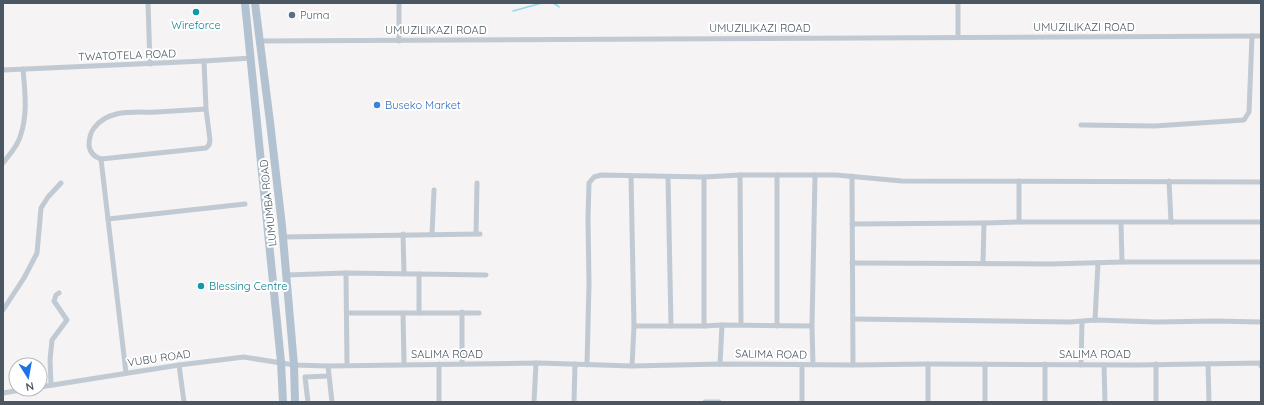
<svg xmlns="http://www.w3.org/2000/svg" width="1264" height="405" viewBox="0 0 1264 405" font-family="Quicksand,sans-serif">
<rect width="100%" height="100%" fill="#f5f3f3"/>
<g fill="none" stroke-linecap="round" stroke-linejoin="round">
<g stroke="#90daee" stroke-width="1.5">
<polyline points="553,3 558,6 559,7"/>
<polyline points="513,11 542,3"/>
</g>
<g stroke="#c1cad2" stroke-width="5">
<polyline points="148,3 150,64"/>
<polyline points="958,3 958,37"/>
<polyline points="259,41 1261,36"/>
<polyline points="399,41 399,3"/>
<path d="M204,61L206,109L210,140L209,145L206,148L101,159C94,157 90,152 89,146C89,140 90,133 94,128C109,108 135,113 157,112C174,111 190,110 206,109"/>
<polyline points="3,70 204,61 251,58"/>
<polyline points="1081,125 1155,126 1244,120 1249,112 1252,36"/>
<polyline points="101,159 126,373"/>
<path d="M3,163C9,155 17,147 20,137C28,115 25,92 23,69"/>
<polyline points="740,175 741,325"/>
<polyline points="631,176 634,326 632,366"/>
<polyline points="852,176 853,365"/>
<polyline points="668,177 671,326"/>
<polyline points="704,177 704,326"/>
<polyline points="1019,181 1019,222"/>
<polyline points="1169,181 1171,222"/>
<polyline points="108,219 245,204"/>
<polyline points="1121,223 1122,262"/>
<polyline points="852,224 984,223 1019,222 1261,222"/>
<polyline points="403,234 404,274"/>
<polyline points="432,234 434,190"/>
<polyline points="476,234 477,183"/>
<polyline points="282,237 480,234"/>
<polyline points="852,263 1051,264 1122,262 1261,262"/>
<polyline points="983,263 984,223"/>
<polyline points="346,273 347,365"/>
<polyline points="286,275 346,273 486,275"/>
<polyline points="3,310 24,278 37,253 41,208 48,197 61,183"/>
<polyline points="347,313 479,313"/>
<polyline points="403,313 404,364"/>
<polyline points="419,313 419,274"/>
<polyline points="853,319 1070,322 1095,320 1157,322 1216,321 1261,322"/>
<polyline points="1095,320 1098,263"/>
<polyline points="634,326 704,326 722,325 812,326"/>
<polyline points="777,326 777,175"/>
<polyline points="439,364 439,402"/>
<polyline points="462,364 462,312"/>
<polyline points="720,364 722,325"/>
<polyline points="928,364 928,402"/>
<polyline points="985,364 985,402"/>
<polyline points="1045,364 1045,402"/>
<polyline points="1156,364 1156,402"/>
<polyline points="1208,364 1209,402"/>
<polyline points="179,365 184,402"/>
<polyline points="587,365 589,284 588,218 589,183 594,177 601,175 704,177 740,175 836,175 902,181 1261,182"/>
<polyline points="813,365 812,326 815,175"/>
<polyline points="1081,365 1082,322"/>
<polyline points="1104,365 1105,402"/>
<polyline points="328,366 332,402"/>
<polyline points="51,385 50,360 52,340 67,320 54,301 56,295 59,293"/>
<polyline points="40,387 179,365 244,357 294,365 328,366 539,363 632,366 720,364 853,365 928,364 1136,365 1261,363 1261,366"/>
<polyline points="3,393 27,389"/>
<polyline points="308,402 305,377 329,376"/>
<polyline points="534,402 536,363"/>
<polyline points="574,402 575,364"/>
<polyline points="705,402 719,402"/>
<polyline points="802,402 802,365"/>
</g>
<g stroke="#b3c2d1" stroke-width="8">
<polyline points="245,3 281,362 283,402"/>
<polyline points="255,3 270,122 282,226 294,365 295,402"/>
</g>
</g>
<g fill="#0f9aa8" stroke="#fff" stroke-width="1.5">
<circle cx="196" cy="12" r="4"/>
<circle cx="201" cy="286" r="4"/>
</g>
<circle fill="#5c6f8a" stroke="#fff" stroke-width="1.5" cx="292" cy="15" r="4"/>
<circle fill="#3f7fe0" stroke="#fff" stroke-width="1.5" cx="377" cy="105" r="4"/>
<g text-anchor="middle" stroke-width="4" stroke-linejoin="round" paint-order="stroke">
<g font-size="11" fill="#4e5e75" stroke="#fff" text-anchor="start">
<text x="300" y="19">Puma</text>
</g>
<g font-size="11" fill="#0d838f" stroke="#fff">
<text x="196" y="29">Wireforce</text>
<text x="209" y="290" text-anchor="start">Blessing Centre</text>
</g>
<g font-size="11" fill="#4a5661" stroke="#fff">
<text x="1084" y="31">UMUZILIKAZI ROAD</text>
<text x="760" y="32">UMUZILIKAZI ROAD</text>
<text x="436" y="34">UMUZILIKAZI ROAD</text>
<text transform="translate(127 55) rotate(-2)" y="4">TWATOTELA ROAD</text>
<text transform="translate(268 203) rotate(-96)" y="4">LUMUMBA ROAD</text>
<text x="447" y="358">SALIMA ROAD</text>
<text transform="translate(771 354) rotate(1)" y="4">SALIMA ROAD</text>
<text x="1095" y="358">SALIMA ROAD</text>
<text transform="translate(159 358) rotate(-8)" y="4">VUBU ROAD</text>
</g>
<g font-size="11" fill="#366cbe" stroke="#fff" text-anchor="start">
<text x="385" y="109">Buseko Market</text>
</g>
</g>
<rect width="1264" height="405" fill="none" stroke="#4a5661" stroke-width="8"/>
<g transform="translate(28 377) rotate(169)"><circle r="19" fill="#ffffff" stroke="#b7bbc0"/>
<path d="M0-3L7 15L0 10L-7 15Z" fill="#1a73e8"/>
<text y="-6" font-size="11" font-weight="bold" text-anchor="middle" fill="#4a5661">N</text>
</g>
</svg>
